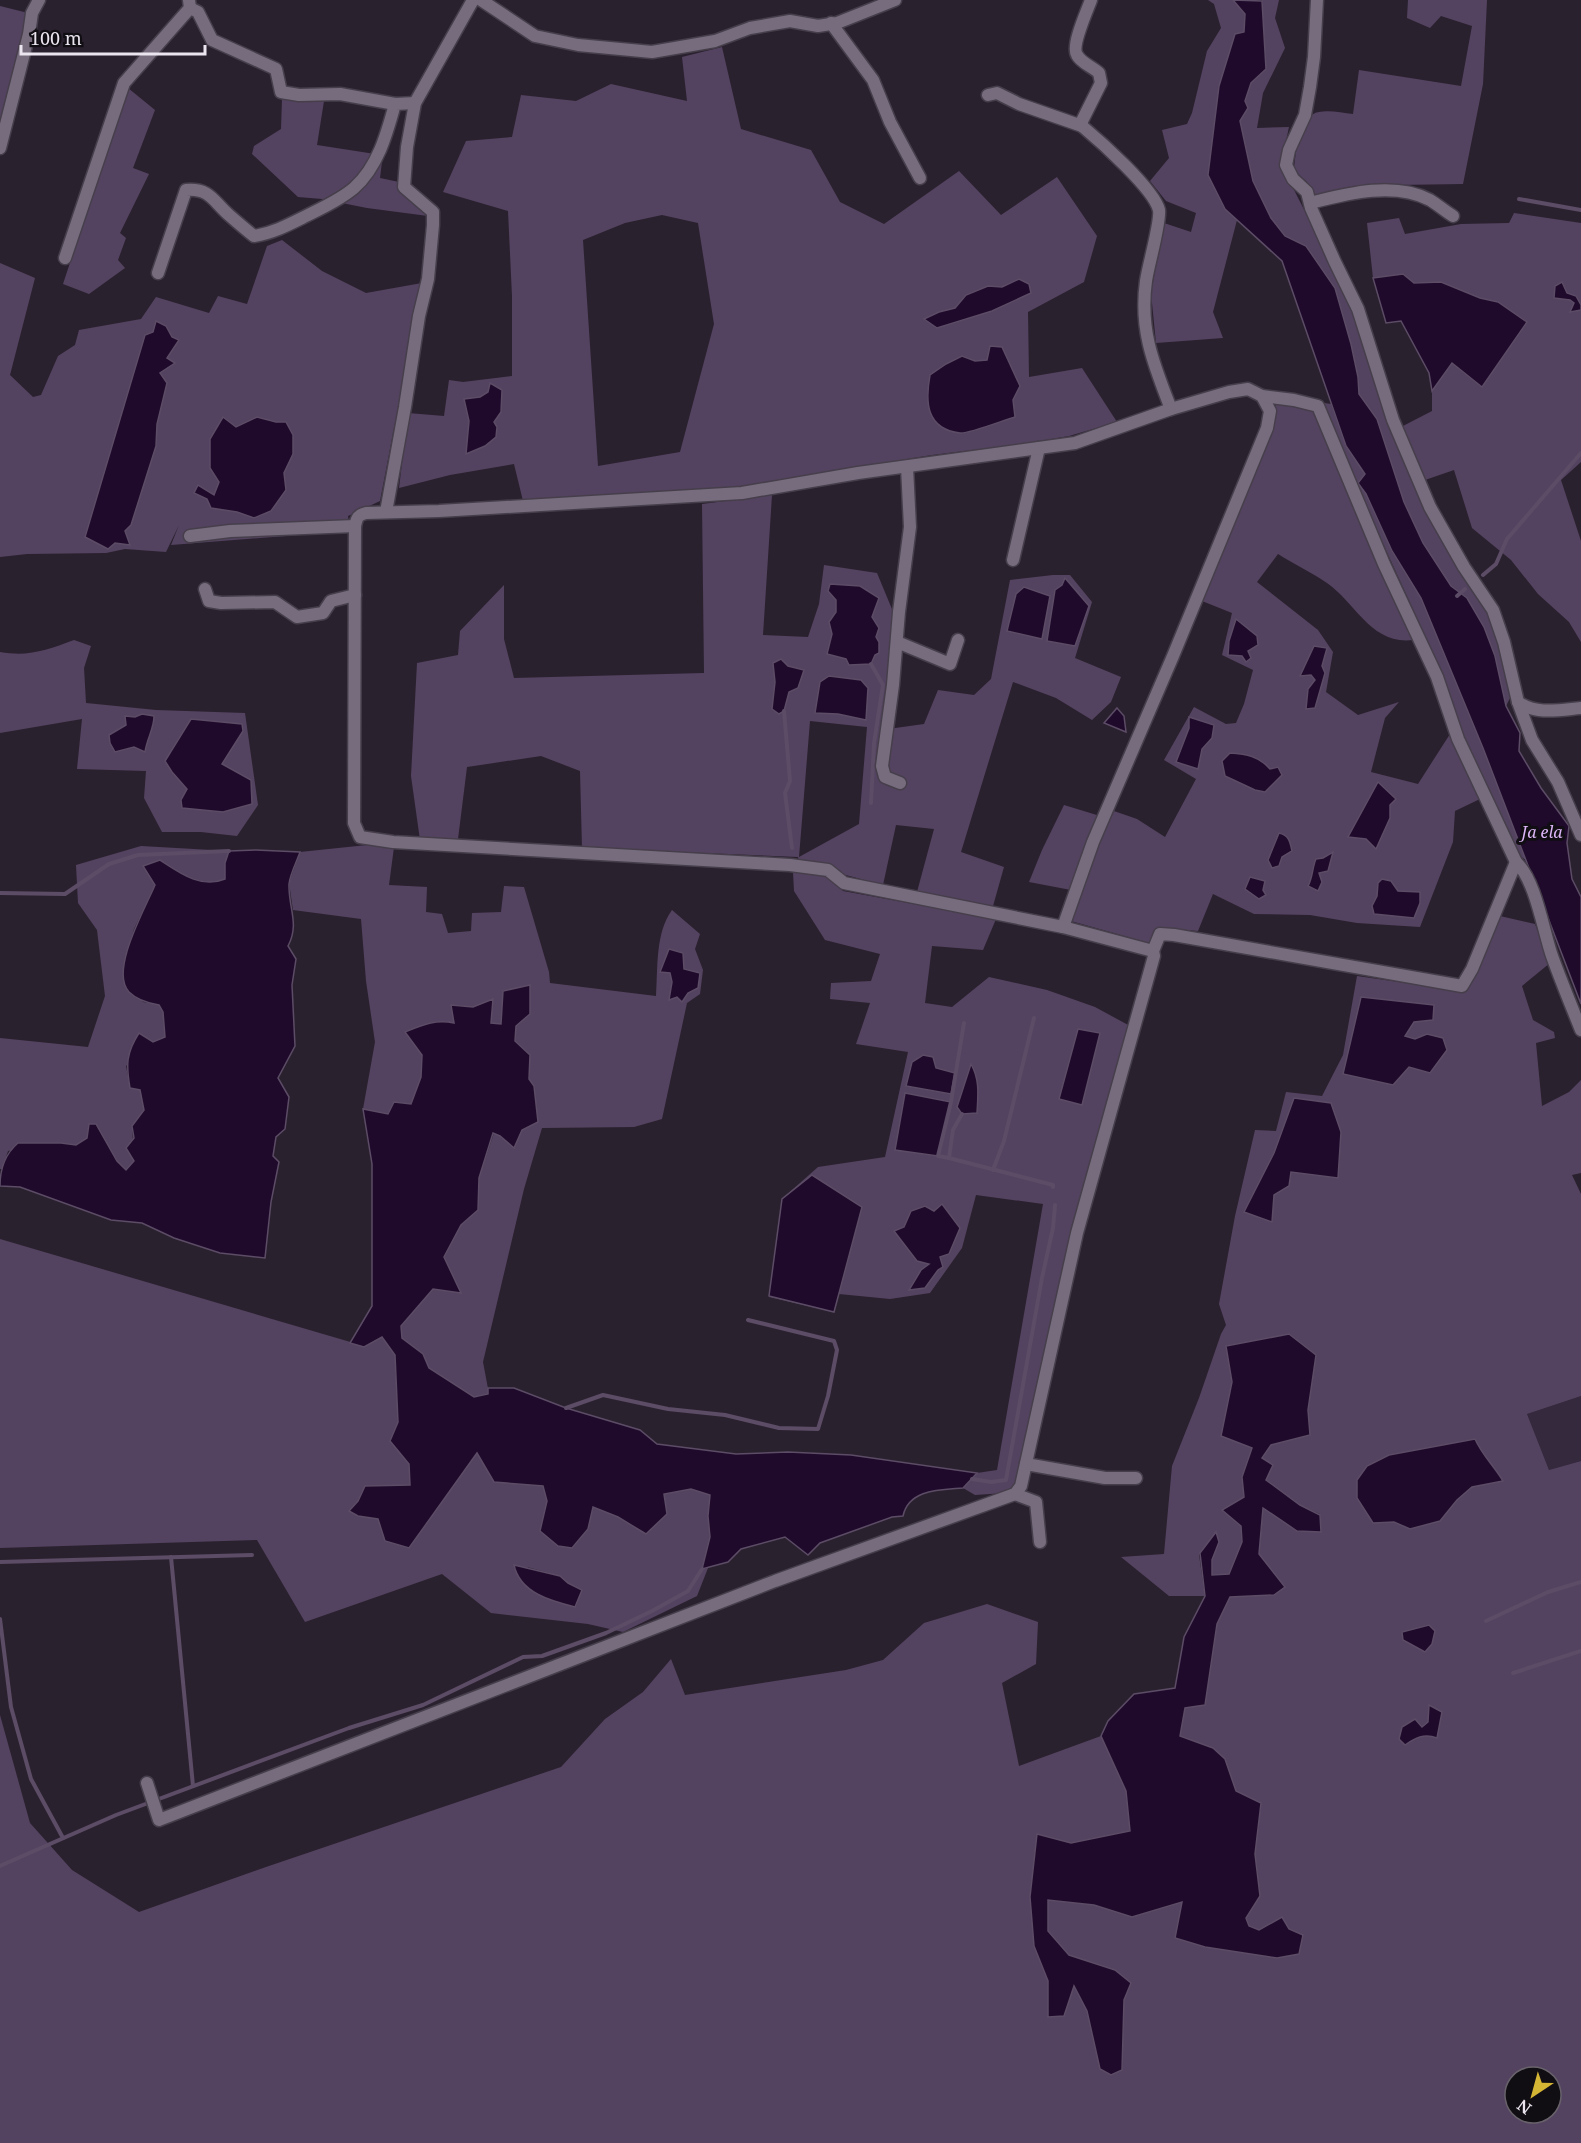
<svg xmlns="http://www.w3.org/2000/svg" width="1581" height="2143" viewBox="0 0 1581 2143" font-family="'Noto Serif',serif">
<rect width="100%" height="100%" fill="#2a212f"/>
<polygon fill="#35293d" points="1581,1396 1581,1461 1549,1470 1527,1414"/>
<g fill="#544360" fill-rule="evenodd">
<polygon points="1208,0 1233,0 1245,14 1244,32 1213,146 1208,175 1225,209 1237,220 1213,312 1223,338 1156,343 1151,293 1164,223 1191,232 1196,213 1166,201 1150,181 1169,158 1162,130 1187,124 1192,113 1207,51 1221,28 1214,4"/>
<polygon points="1262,0 1279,0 1275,18 1285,48 1263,93 1257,128 1289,127 1281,164 1353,307 1388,419 1489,616 1500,646 1512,694 1506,706 1495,656 1467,598 1451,586 1423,543 1404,502 1377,419 1359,394 1358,377 1351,344 1335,288 1306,246 1285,236 1271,218 1253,181 1240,121 1248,108 1245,101 1251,83 1266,69"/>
<path d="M1408,0H1487L1483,84L1463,184L1395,185L1342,188L1314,197L1307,182L1294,170C1295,155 1300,114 1319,112C1330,110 1342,113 1353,114L1359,70L1461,86L1472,26L1441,16L1430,28L1407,18Z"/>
<polygon points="0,6 28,13 0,128"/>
<path d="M722,47L741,129L811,150L840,202L884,224L959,171L1001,215L1057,177L1097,236L1084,282L1028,312L1029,377L1082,368L1117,422L1069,436L1022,444L932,455L728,488L523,501L514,464L450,475L399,488L408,413L444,416L449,380L463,382L512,376V296L508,211L443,192L466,141L512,137L521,95L576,101L611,84L687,101L682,57ZM662,215L698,223L714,324L680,452L598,466L583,240L625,223ZM1019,279L980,315L937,328L924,319L939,312L955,308L966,295L988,286L1002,287ZM962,356L975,361L987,360L1015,417L961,433Z"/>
<polygon points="128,88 155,110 133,168 149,174 120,233 126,238 118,260 125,268 89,294 63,284"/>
<polygon points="282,99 324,101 317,145 375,154 383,153 380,178 399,182 428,216 367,208 322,199 298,197 252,154 254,146 281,129"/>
<polygon points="1514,213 1581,223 1581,462 1561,480 1581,541 1581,642 1569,622 1538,594 1511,560 1472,528 1454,470 1425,480 1401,427 1432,411 1432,391 1452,363 1482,387 1498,302 1480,298 1441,282 1414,283 1402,274 1373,278 1367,223 1399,218 1405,234 1461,224 1509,223"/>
<polygon points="282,240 322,271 366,293 422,283 380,501 348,516 350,531 171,545 179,525 166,552 125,549 106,553 27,554 0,557 0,263 35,278 10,375 33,397 41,395 58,356 75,345 79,330 141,319 156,297 209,313 218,296 247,304 267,246"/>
<polygon points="1318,402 1331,404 1346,446 1365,474 1358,483 1366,494 1392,551 1421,598 1483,748 1526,860 1518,855 1460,731 1423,631"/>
<path d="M1276,404L1316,410L1413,640C1371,645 1356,603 1327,583C1311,572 1294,564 1278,554L1257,582L1318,630L1333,652L1326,692L1358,715L1399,702L1385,718L1371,772L1418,784L1450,734L1482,798L1455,811L1453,842L1420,927L1357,923L1310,915L1254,914L1213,894L1198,931L1165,928L1154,930L1149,943L1071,921L1111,810L1137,819L1165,837L1196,779L1164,760L1194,707L1226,724L1236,723L1244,704L1253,670L1222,655L1232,613L1202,601Z"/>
<path d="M772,495L763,635L808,637L819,604L824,565L877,573L894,614L881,730L924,724L938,690L974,695L991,679L1010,580L1053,575H1070L1092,602L1075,658L1121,677L1111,702L1092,720L1056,698L1013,682L961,852L1004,867L993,906L917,892L934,829L896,825L883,885L842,874L831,864L799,863L798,857L582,848L580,771L541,756L467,767L458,839L420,840L411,776L417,663L458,655L460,631L504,585V639L514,678L704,673L702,504ZM810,721L867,727L859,824L799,857Z"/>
<path d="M74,640L91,646L84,668L86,703L156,710L245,713L258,805L237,836L201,832H162L144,798L146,771L77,769L82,719L0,733V652C29,657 47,650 74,640Z"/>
<polygon points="1064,805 1100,816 1071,890 1029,882 1042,850"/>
<path d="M367,845L394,847L389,885L427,887L426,912L442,914L448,933L471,931L472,913L501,912L504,886L524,887L549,972L550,983L656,996C658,969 655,933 672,910L700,934L695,949L703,970L700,994L687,1003L662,1119L634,1127L542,1128L524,1189L483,1362L489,1394L474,1397L429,1368L423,1354L402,1338L401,1326L433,1289L461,1293L444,1257L461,1225L478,1209L479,1178L494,1133C507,1139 525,1128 538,1122L534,1086L529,1079L530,1055L515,1041L516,1026L530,985L504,991L501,1024H490L492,1000L473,1007L452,1005L454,1023L406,1033L422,1055L421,1077L411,1104L388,1115L363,1109L375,1042L366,981L361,919L293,910L289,883L300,852Z"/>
<path d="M141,846L229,851L225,863V879C200,889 180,873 160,860L155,885L134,929L127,953L123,978L143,1002L159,1005L163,1012L165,1037L153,1042L126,1066L130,1087L140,1090L144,1110L132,1126L134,1161L126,1171L117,1161L96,1124L89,1125L87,1139L76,1145L61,1143L8,1151L2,1169H0V1038L88,1047L105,996L97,930L78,903L76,865Z"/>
<polygon points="793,872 827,877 843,891 996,919 983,950 932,946 925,1003 952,1007 989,977 1047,990 1095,1007 1130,1026 1078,1208 1017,1483 1005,1493 975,1495 963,1488 977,1473 997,1470 1043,1204 976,1195 962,1248 930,1293 890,1299 839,1294 834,1312 769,1297 782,1199 818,1167 885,1157 908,1052 856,1044 870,1003 830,999 831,983 871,981 880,954 825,940 794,891"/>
<path d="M1500,916L1535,924L1550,963L1522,986L1533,1020L1554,1032L1555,1038L1536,1043L1542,1106L1569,1092L1581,1080V1173L1572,1175L1581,1194V1396L1527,1414L1549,1470L1581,1461V2143H0V1715L30,1823L72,1870L139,1912L266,1867L561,1767L605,1719L643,1692L671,1659L685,1695L846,1670L883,1660L924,1623L987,1604L1038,1622L1036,1664L1002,1683L1019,1766L1101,1736L1126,1791L1130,1831L1071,1843L1037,1835L1034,1946L1048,1981V2017L1074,1986L1087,2011L1100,2069L1111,2075L1122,2070L1124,2000L1115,1970L1069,1955L1048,1932V1900L1094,1905L1132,1917L1183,1902L1259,1930L1249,1926L1246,1918L1260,1896L1255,1854L1261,1803L1236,1791C1221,1749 1222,1751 1180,1736L1185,1708L1205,1705L1217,1624L1230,1596L1274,1595L1269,1568L1259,1554L1263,1508L1297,1531L1321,1532L1320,1514L1300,1505L1266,1480L1262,1458L1271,1445L1310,1435L1308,1410L1316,1355L1226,1346L1232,1382L1221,1436L1252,1448L1242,1477L1244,1498L1222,1510L1241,1526L1242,1542L1229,1574L1212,1576V1560L1219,1542L1216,1533L1199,1555L1205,1596H1169L1121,1557L1164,1554L1172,1466L1199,1398L1221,1334L1226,1325L1219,1304L1235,1216L1255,1130L1276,1131L1286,1092L1322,1096L1343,1055L1357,976L1463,991ZM1515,2077H1551V2113H1515Z"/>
<path d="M0,1239L364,1346L382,1336L395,1355L398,1422L390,1441L409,1464L410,1486H365L358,1501V1516L379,1519L386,1541L409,1548L477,1452L494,1482L543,1486L547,1501L540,1531L558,1546L572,1548L588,1529L593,1507L618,1517L664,1494L691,1489L711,1495L708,1516L710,1537L702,1569L708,1568L697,1596L623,1632L588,1624L491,1613L442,1574L305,1622L257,1540L0,1548ZM527,1567L560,1576L568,1583L581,1590L576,1606Z"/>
</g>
<g fill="#1f0a2c" stroke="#5c4c66" stroke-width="1.5">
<polygon points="1233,0 1262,1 1266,69 1251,83 1245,101 1248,108 1240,121 1253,181 1271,218 1285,236 1306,246 1335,288 1351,344 1358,377 1359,394 1377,419 1404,502 1423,543 1451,586 1467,598 1484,627 1495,656 1506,706 1520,733 1519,751 1541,788 1569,826 1567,843 1572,879 1581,897 1581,1004 1483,748 1421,598 1392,551 1366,494 1358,483 1365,474 1346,446 1282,261 1225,209 1208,175 1219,86 1235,34 1244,32 1245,14"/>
<polygon points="1403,274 1414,283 1441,282 1480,298 1498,302 1527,322 1482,387 1452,363 1432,391 1429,373 1401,321 1386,323 1373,278"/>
<polygon points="1019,279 1029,284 1031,293 992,311 937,328 924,319 939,312 955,308 966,295 988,286 1002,287"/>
<polygon points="1562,282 1567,293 1576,296 1581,305 1581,310 1570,312 1574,303 1570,300 1554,298 1555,286"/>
<polygon points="156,321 166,326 172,337 179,340 167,358 175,363 160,373 167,383 157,424 156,446 131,525 125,531 130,545 115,543 108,549 85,537 145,335 153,332"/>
<path d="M990,346L1002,347L1020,386L1013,400L1015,417C1004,420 969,434 960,433C926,429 925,402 930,375L946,364L962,356L975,361L987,360Z"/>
<polygon points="490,383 502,390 501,412 494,422 497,427 496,437 485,446 466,454 469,421 464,399 480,397 488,392"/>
<polygon points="223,417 236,427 257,417 276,422 286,422 293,435 293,454 284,473 286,490 271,511 254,518 237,512 211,508 207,499 194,493 198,485 214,495 219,482 210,468 210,439"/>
<polygon points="1065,578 1089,606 1075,646 1047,641 1055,590 1062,585"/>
<polygon points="830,584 860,586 879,598 872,617 879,628 876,637 879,642 879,653 875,655 871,664 849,665 846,659 827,654 832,634 829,622 836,612 836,600 828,591"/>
<polygon points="1024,587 1050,596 1042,639 1007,631 1016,594"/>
<polygon points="1236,619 1257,636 1258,645 1248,651 1251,658 1246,662 1242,656 1228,655 1229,641"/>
<polygon points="1314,646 1327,648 1322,666 1325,673 1315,708 1306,709 1308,689 1315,680 1311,675 1300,676"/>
<polygon points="781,659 788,666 804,670 798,688 789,692 784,711 779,714 772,709 775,682 773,663"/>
<polygon points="829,676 861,680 868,688 866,720 838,714 815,713 820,682"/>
<polygon points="1117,708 1124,716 1126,732 1104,723"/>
<path d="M142,714L154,716C154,729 147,738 145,752L134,747L115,752L110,743L109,735L126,725L125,716L135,717Z"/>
<polygon points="1189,717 1214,725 1212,738 1202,749 1198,769 1176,762 1189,728"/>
<polygon points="191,719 242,724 243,731 222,764 251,780 252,804 223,812 182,808 181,800 187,789 172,772 165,761"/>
<path d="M1230,753C1246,754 1259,756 1270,769L1278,767L1282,775L1265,792L1255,790L1225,776L1222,761Z"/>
<polygon points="1378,782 1396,799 1390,805 1390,818 1376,849 1366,839 1348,837"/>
<path d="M1279,833C1289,835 1290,842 1292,851L1282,857L1279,866L1272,868L1268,860Z"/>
<path d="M256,850L300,852C297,861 290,874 289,884C288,907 300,924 288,946L296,959L292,985L295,1046L278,1078L289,1097L285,1129L276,1137L273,1156L279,1162L271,1202L265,1258L220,1253L174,1238L142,1223L111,1220L20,1187L0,1186C0,1169 5,1154 18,1143H61L76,1145L87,1138L89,1124H96L117,1161L126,1170L134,1161L126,1148L134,1138L132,1126L144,1110L140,1090L130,1088C126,1065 126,1053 139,1033L153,1042L165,1037L163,1012L159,1005C147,1003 137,1000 129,992C109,971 146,907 155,885L143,866L160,860C180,873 201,889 225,879V863L229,851Z"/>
<path d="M1333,852L1328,871L1319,873L1322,882L1318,891L1308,886C1313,877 1312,868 1316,859L1323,858Z"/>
<polygon points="1250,877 1265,881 1263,890 1266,895 1259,899 1245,889"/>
<polygon points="1382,879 1391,881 1398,891 1420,892 1420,903 1414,918 1374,914 1372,906 1377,896 1378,883"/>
<polygon points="669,949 683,953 684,969 700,973 698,988 688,993 682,1002 677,997 669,1000 672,982 670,973 660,972"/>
<path d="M530,985V1014L516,1026L515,1041L530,1055L529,1079L534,1086L538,1122L522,1130L514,1148L500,1136L493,1133L479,1178L478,1210L461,1225L444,1257L461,1293L433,1289L401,1326L402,1338L423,1354L429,1368L474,1397L488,1394V1388H514L566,1408L640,1430L657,1444L736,1454L788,1452L851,1455L977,1473L963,1488C940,1490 909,1489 903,1516L892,1517L820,1543L808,1555L785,1537L741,1549L728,1562L702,1569L710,1537L708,1516L710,1495L691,1489L664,1494L667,1514L646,1534L618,1517L593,1507L588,1529L572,1548L558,1546L540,1531L547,1501L543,1486L494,1482L477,1453L409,1548L385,1541L378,1519L358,1516L349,1511L358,1501L365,1486L410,1485L409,1464L390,1441L398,1422L395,1355L382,1337L364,1347L350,1343L372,1306V1164L363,1109L388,1114L394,1102L411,1104L421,1077L422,1055L405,1032C422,1025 436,1019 454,1023L451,1005L473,1007L493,999L491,1023L501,1024L503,991Z"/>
<polygon points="1361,997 1434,1005 1433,1020 1414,1022 1405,1036 1415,1039 1427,1034 1443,1038 1447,1050 1430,1073 1409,1067 1393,1085 1343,1074"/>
<polygon points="1078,1029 1100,1033 1082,1105 1059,1099"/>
<polygon points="923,1055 933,1057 936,1068 955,1073 951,1094 906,1086 912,1062"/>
<path d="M971,1064C980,1080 978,1095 977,1113L962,1114L957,1107Z"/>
<polygon points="905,1093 951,1102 938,1156 895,1150"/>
<polygon points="1294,1098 1331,1103 1341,1132 1338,1178 1291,1172 1289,1186 1274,1195 1272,1222 1244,1212 1274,1153"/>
<polygon points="812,1175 862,1207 834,1312 769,1296 782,1199"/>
<polygon points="942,1204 960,1228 949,1254 940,1257 943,1267 938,1270 925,1288 909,1290 921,1270 929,1264 917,1261 894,1231 904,1227 911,1211 925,1206 934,1211"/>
<polygon points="1289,1334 1316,1355 1308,1410 1310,1435 1271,1445 1262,1458 1273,1465 1266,1480 1300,1505 1320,1515 1321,1532 1297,1531 1263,1508 1259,1554 1285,1587 1274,1595 1230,1597 1217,1624 1205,1705 1185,1708 1180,1736 1213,1748 1225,1759 1236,1791 1261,1803 1255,1854 1260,1896 1246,1918 1249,1926 1259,1930 1282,1917 1289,1929 1303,1935 1299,1954 1277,1958 1205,1947 1175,1938 1182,1902 1132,1917 1094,1905 1048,1900 1048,1931 1069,1955 1115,1970 1131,1983 1124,2000 1122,2070 1111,2075 1100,2069 1087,2011 1074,1986 1064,2016 1048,2017 1048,1981 1034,1946 1030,1897 1037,1834 1071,1843 1130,1831 1126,1791 1101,1736 1108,1721 1134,1694 1175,1688 1184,1637 1205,1596 1200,1553 1216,1532 1219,1542 1212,1560 1212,1575 1229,1574 1242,1542 1241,1526 1222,1510 1244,1497 1242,1477 1252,1448 1221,1436 1232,1382 1226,1346"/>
<path d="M1475,1439C1482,1455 1494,1466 1503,1481L1472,1487L1457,1500L1440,1521L1410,1529L1394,1522L1373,1523L1357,1498V1480L1367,1466L1389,1455Z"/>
<path d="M514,1565L560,1576L568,1583L582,1590L575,1607C551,1601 520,1593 514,1565Z"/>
<polygon points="1429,1625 1435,1631 1432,1644 1425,1652 1403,1640 1402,1632"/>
<path d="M1429,1705L1442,1712L1437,1738C1424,1733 1415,1738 1405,1745L1399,1739L1402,1727L1415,1719L1422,1727L1428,1722Z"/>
</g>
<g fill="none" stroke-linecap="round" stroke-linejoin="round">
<g stroke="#5c4c66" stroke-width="4">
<polyline points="1519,199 1581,210"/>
<polyline points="1483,575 1496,564 1507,539 1581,453"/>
<polyline points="1457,596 1465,589"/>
<polyline points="784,711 790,781 785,793 792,848"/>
<polyline points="871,803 874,743 883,685 871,664"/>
<polyline points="0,893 65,894 109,864 138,855 229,851"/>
<polyline points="962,1114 953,1130 949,1158 1053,1185 1053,1187"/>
<polyline points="949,1158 938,1156 951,1102 964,1023"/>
<polyline points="993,1170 1004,1141 1034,1018"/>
<polyline points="566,1408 603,1395 668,1409 725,1415 779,1428 818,1429 828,1396 837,1350 834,1341 748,1320"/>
<polyline points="972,1479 991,1482 1006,1480 1042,1278 1053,1228 1055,1205"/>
<polyline points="171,1557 193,1786"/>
<polyline points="0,1562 252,1555"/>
<polyline points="0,1619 11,1707 31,1779 63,1838"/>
<polyline points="1486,1621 1548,1592 1581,1582"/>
<polyline points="1513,1673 1581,1651"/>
<polyline points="0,1866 116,1815 349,1728 423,1705 523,1657 542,1656 606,1633 652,1611 688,1591 702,1569"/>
</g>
<defs>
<g id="street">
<polyline points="481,0 535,36 578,45 652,52 715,41 750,28 790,21 818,26 837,23 895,0"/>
<path d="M1091,0C1087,11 1071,46 1077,55C1081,63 1093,67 1099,73L1101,83L1082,121V126C1100,141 1154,189 1159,210C1161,222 1148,266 1146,281C1139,330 1154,365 1171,409"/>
<polyline points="1317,0 1314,57 1310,87 1305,115 1289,150 1286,165 1293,179 1307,192 1311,208 1335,262 1358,309 1393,420 1430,507 1464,567 1493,610 1504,642 1518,702 1532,740 1558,782 1581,835"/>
<polyline points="190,8 198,12 212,40 276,69 281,92 299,95 340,94 395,104"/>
<polyline points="831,23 873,80 890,122 920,178"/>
<polyline points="988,95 997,93 1019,104 1082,126"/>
<polyline points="0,148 29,34 32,13 39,0"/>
<path d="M1310,203C1346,194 1394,181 1430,200C1438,205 1445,211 1453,216"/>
<polyline points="65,258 124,83 190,8 189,0"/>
<path d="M158,273L186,190C210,188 213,201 229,215C237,222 245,229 254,236C273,233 288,225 306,216C322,208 340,200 354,188C378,167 387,133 395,104L415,103"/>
<polyline points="386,512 405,407 419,316 428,279 433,225 433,212 404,187 407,147 415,103 473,0"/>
<polyline points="190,536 230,531 355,526"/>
<polyline points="1013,560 1039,448"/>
<polyline points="205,589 209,601 221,603 275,602 297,617 323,613 331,601 355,595"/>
<polyline points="897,642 950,664 958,640"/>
<path d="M1518,702C1536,715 1559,710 1581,708"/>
<polyline points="900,783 885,777 882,766 893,685 899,612 910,527 907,467"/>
<polyline points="1063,927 1093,842 1173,656 1267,428 1270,411 1262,396"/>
<path d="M1153,951L1063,927L844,883L828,870L790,865L393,842L360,837L354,823L355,526C357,517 358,515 366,513L439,511L742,493L858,473L1075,443L1171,409L1229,392L1248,389L1262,396L1294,400L1318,406L1384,564L1437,677L1458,739L1516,862C1536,881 1543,930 1552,956C1561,981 1571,1005 1581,1030"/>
<polyline points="1026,1464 1105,1478 1136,1478"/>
<polyline points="1015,1494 1036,1502 1040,1542"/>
<polyline points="147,1783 159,1820 775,1581 1015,1494 1021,1486 1077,1233 1154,956 1153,951 1160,934 1174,935 1462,986 1472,969 1516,862"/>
</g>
</defs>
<use href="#street" stroke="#463f4b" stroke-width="15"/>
<use href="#street" stroke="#766c7d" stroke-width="12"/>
</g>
<g text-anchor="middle" stroke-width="6" stroke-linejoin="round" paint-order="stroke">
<g font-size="16" font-style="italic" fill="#dbb5f6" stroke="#100d13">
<text x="1542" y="838">Ja ela</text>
</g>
</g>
<g transform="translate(1533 2095) rotate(216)"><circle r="28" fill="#100d13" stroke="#68636b" stroke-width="1.5"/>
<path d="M0-4.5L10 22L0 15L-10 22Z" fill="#d5b534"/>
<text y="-9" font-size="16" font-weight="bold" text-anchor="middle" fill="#ebe5ef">N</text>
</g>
<path d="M21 45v9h184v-9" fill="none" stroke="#ebe5ef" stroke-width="3"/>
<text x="30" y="45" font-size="18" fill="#ebe5ef" stroke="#100d13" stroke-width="4.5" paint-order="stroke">100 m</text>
</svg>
